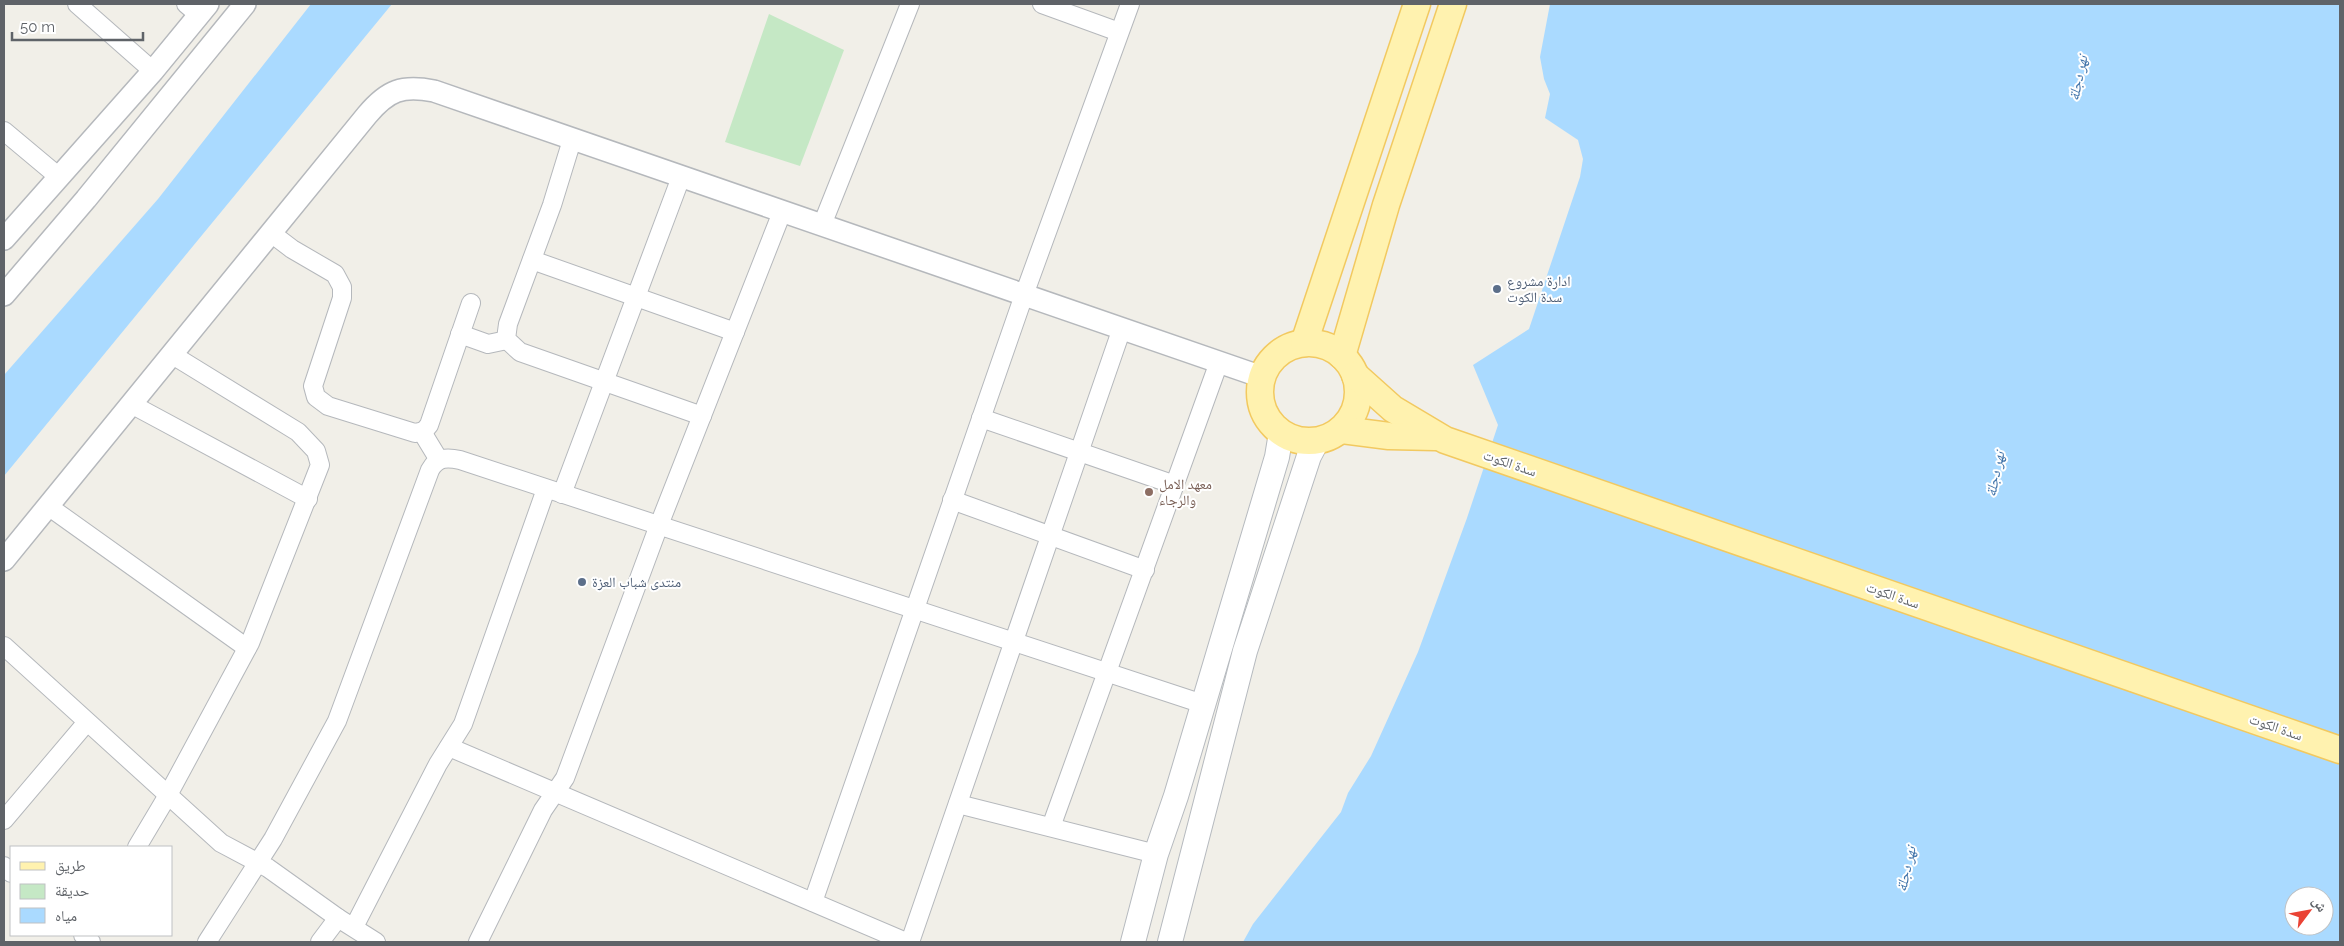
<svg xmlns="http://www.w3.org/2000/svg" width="2344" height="946" viewBox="0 0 2344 946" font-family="Raleway,'Noto Naskh Arabic',sans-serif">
<rect width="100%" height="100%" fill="#f1efe8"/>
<polygon fill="#c5e8c5" points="769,14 844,50 800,166 725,142"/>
<g fill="#aadaff" fill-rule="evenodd">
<polygon points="311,4 392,4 4,476 4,375 158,199"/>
<path d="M1550,4H2340V942H1243L1253,924L1341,812L1348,793L1371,756L1418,652L1467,518L1498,425L1473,365L1529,329L1580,177L1583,159L1578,140L1545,118L1550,94L1544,79L1540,57ZM2294,896H2324V926H2294Z"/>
</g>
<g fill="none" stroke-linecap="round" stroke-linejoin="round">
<defs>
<g id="minor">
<polyline points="77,4 153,71"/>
<polyline points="186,4 199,15"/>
<polyline points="1042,4 1119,32"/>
<polyline points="4,131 59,177"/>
<polyline points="572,140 552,205 508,324 506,339 520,352 702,416"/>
<polyline points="822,225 910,4"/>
<polyline points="271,233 292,249 335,274 342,287 342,298 313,386 316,397 328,406 415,433 424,431 429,425 471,303"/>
<polyline points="532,260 735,332"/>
<polyline points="460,334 488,344 507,340"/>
<polyline points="131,404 308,499"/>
<polyline points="981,418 1175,485"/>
<polyline points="422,432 439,460"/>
<polyline points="562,494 681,177"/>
<polyline points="952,500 1145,570"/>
<polyline points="48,506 247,648"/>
<polyline points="4,646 221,843 268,868 338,918 376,942"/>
<polyline points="449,747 906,942"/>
<polyline points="958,804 1156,854"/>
<polyline points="4,820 87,722"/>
<polyline points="1051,827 1219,362"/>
<polyline points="137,847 168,795 250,643 320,465 316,451 298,432 171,354"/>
<polyline points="4,866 11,873"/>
<polyline points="813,902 1024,295 1130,4"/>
<polyline points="354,927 438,764 463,724 546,489"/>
<polyline points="83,935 91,942"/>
<path d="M207,942L273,839L337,721L430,470C437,457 447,457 460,460L1203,704"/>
<polyline points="320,942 338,918"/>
<polyline points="478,942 543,810 565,778 571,762 659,525 782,212"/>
<polyline points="910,942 1122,328"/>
</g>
<g id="tertiary">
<polyline points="4,239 153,71 208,4"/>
<polyline points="4,295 86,199 245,4"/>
<path d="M4,560L367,115C388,90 402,85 434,91L1262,377"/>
</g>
<g id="secondary">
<polyline points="1133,942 1156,854 1176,796 1277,457 1281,433"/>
<polyline points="1170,942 1245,651 1309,456 1317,441"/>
</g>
<g id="primary">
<circle cx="1309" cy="392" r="49"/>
<polyline points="1304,343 1417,4"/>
<polyline points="1342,356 1386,205 1453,4"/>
<polyline points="1355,375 1393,409 1445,440 2340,750"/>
<polyline points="1342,430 1389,436 1435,437"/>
</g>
</defs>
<use href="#minor" stroke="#b5b8bc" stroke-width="20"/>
<use href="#tertiary" stroke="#b5b8bc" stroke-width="24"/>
<use href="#secondary" stroke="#b6babf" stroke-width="26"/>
<use href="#primary" stroke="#f2c960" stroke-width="29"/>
<use href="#minor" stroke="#fff" stroke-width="18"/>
<use href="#tertiary" stroke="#fff" stroke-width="21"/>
<use href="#secondary" stroke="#fff" stroke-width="24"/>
<use href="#primary" stroke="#fff2af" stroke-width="26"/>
</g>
<g fill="#5c6f8a" stroke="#fff" stroke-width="2">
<circle cx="1497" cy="289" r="5"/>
<circle cx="582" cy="582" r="5"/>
</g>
<circle fill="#8d6e63" stroke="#fff" stroke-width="2" cx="1149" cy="492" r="5"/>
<g text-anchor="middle" stroke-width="4" stroke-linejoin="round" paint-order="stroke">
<g font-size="14" fill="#4e5e75" stroke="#fff" text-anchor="start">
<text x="1507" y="286">ادارة مشروع<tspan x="1507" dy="16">سدة الكوت</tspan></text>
<text x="592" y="587">منتدى شباب العزة</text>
</g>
<g font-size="14" fill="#5f6368" stroke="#fff">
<text transform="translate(1510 463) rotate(19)" y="5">سدة الكوت</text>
<text transform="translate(1893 595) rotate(19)" y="5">سدة الكوت</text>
<text transform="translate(2276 727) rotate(19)" y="5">سدة الكوت</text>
</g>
<g font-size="14" fill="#785e54" stroke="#fff" text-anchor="start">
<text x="1159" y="489">معهد الامل<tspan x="1159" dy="16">والرجاء</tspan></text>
</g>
<g font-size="15" font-style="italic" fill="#4174aa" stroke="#fff">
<text transform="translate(2078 78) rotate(-78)" y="5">نهر دجلة</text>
<text transform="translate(1995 474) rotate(-78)" y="5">نهر دجلة</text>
<text transform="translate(1906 869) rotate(-77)" y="5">نهر دجلة</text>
</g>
</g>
<rect width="2344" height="946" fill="none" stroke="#5f6368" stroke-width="10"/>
<rect x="10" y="846" width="162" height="90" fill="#ffffff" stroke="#bfc1c3"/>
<rect x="20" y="862" width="25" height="8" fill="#fff2af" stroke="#bfc1c3"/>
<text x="55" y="871" font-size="15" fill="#5f6368">طريق</text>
<rect x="20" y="884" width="25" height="15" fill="#c5e8c5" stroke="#bfc1c3"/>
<text x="55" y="896" font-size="15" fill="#5f6368">حديقة</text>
<rect x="20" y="908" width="25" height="15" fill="#aadaff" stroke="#bfc1c3"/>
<text x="55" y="921" font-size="15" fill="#5f6368">مياه</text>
<g transform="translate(2309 911) rotate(58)"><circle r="24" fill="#ffffff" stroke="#bfc1c3"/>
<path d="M0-4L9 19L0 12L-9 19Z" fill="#ea4335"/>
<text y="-8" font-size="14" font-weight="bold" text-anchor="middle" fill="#5f6368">ش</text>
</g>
<path d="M12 32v8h131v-8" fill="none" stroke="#5f6368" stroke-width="2.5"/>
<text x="20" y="32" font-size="15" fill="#5f6368" stroke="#ffffff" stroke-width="4" paint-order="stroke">50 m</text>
</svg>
